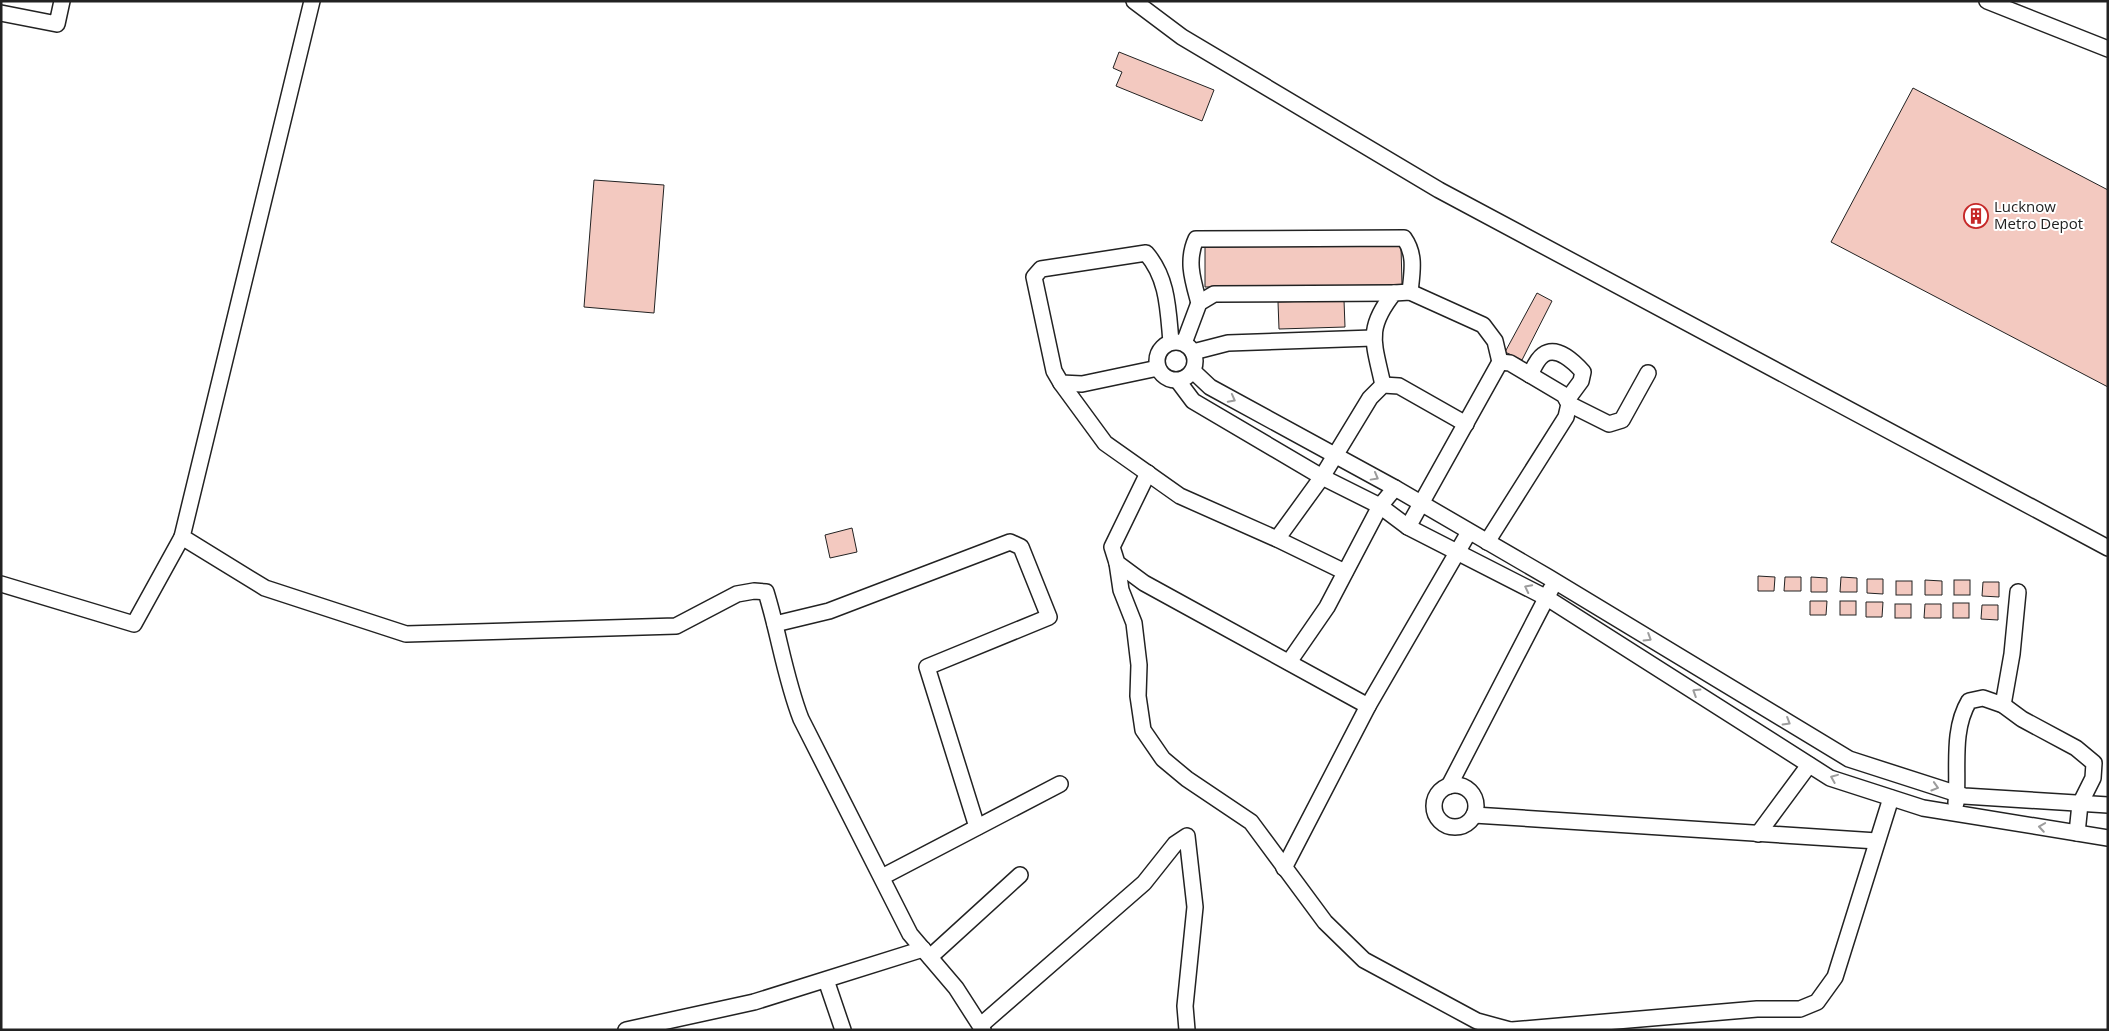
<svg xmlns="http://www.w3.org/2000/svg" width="2109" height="1031" viewBox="0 0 2109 1031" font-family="'Open Sans',sans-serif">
<rect width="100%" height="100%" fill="#fff"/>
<g fill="#f3c9c0" stroke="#222">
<polygon points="1119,52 1214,90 1202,121 1116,86 1122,72 1113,68"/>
<polygon points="1913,88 2108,190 2108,387 1831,242"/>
<polygon points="594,180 664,185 654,313 584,307"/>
<polygon points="1401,245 1402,285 1205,287 1205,247"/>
<polygon points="1537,293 1552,301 1522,360 1505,352"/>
<polygon points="1344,300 1345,327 1279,329 1278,302"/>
<polygon points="852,528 857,552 830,558 825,535"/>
<polygon points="1758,576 1775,577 1774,591 1758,591"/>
<polygon points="1785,577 1801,577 1801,591 1784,591"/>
<polygon points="1811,577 1827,578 1827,592 1811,592"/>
<polygon points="1841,577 1857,578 1857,592 1840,592"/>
<polygon points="1867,579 1883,579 1883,594 1867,593"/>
<polygon points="1925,580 1942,581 1942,595 1925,595"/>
<rect x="1954" y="580" width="16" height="15"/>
<rect x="1896" y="581" width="16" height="14"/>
<polygon points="1983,582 1999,582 1999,597 1982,596"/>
<polygon points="1810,601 1827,601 1826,615 1810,615"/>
<rect x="1840" y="601" width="16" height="14"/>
<polygon points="1866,602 1883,602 1882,617 1866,617"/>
<rect x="1953" y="603" width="16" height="15"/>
<rect x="1895" y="604" width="16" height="14"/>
<polygon points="1925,604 1941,604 1941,618 1924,618"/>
<polygon points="1982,605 1998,605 1998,620 1981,619"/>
</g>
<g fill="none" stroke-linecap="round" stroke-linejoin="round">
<defs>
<g id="street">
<path d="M312,1L182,537L265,588L406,634L676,626L737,594L754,591L766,592C779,634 785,678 801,719L910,934L956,988L983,1030"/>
<polyline points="1134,1 1182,37 1439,190 2108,548"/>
<polyline points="1987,1 2108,49"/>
<polyline points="1,13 57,24 62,1"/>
<path d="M1199,303C1193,281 1186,261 1196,239L1404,238C1416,255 1412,272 1410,292"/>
<circle cx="1176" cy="361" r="19"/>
<polyline points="1184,343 1199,303 1214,294 1394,293"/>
<polyline points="1193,352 1228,343 1373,338"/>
<path d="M1158,368L1082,384L1061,383L1054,371L1034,277L1041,269L1146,253C1168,278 1168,310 1171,342"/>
<polyline points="1193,371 1210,387 1395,488 1548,577 1849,759 1964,796 2108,805"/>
<path d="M1530,375C1533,369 1537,359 1543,355C1557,345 1575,363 1583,372L1581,381L1567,400"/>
<polyline points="1178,381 1193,401 1322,477 1380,506 1408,527 1547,598 1830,778 1923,808 2108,838"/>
<polyline points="1061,383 1105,443 1180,496 1277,539 1345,572"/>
<path d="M1383,385C1374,343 1365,329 1394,293L1410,292L1483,325L1495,341L1500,362"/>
<polyline points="1569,404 1609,424 1622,420 1648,373"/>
<polyline points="1148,473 1112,547 1117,563 1144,583 1368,706 1469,532"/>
<polyline points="1408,527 1500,362 1510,363 1564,395 1569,404 1566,417 1487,542"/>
<polyline points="1277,539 1322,477 1370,398 1383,385 1399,386 1466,424"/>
<polyline points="1117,563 1121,590 1134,623 1139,665 1138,696 1143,730 1163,759 1187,779 1251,822 1325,922 1364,960 1477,1021 1510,1030"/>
<polyline points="1,584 134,624 182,537"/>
<polyline points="775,624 829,611 1010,542 1021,547 1049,617 927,667 977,827"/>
<polyline points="1289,662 1327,607 1380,506 1395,488"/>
<polyline points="2003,705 2012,654 2018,592"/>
<circle cx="1455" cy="806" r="21"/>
<polyline points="1449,786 1551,589"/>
<path d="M1956,803C1959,770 1951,731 1969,701L1983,698L2003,705L2022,719L2076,748L2094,763L2093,778L2080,804L2077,833"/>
<polyline points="1474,815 1877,841"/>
<polyline points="1758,834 1809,765"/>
<polyline points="1284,868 1368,706"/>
<polyline points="882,877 1060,784"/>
<polyline points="930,957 1020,875"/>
<polyline points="826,980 843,1030"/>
<polyline points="981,1025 1144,883 1175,844 1187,836 1195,907 1185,1006 1187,1030"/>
<polyline points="626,1030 754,1002 923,949"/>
<polyline points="1512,1030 1757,1009 1800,1009 1817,1002 1835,977 1891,798"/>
</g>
</defs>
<use href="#street" stroke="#222" stroke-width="18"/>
<use href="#street" stroke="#fff" stroke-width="15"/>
</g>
<defs><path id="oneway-chevron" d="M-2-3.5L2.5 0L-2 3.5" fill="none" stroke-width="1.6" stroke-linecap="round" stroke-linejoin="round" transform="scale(1.25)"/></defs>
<g stroke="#9c9c9c">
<use href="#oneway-chevron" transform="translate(1232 399) rotate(28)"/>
<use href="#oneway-chevron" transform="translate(1375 477) rotate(29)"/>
<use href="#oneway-chevron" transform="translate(1528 588) rotate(-153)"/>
<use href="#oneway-chevron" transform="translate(1648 638) rotate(32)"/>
<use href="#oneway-chevron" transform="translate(1696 692) rotate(-148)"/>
<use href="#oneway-chevron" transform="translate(1787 722) rotate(31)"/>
<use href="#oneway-chevron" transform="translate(1834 778) rotate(-158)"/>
<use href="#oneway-chevron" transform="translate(1935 787) rotate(17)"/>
<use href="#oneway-chevron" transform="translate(2042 827) rotate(-171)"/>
</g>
<defs>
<symbol id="building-ring" viewBox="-11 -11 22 22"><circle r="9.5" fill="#fff" stroke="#c62828" stroke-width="1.5"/><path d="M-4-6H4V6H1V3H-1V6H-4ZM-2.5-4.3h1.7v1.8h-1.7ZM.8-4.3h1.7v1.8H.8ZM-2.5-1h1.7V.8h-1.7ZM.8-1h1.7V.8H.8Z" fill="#c62828"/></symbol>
</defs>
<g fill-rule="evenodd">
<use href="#building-ring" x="1962" y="202" width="28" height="28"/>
</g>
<g text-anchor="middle" stroke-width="4" stroke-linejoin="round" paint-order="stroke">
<g font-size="15" fill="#222" stroke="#fff" text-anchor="start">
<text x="1994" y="212">Lucknow<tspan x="1994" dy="17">Metro Depot</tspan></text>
</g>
</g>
<rect width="2109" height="1031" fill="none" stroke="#222222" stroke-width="5"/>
</svg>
